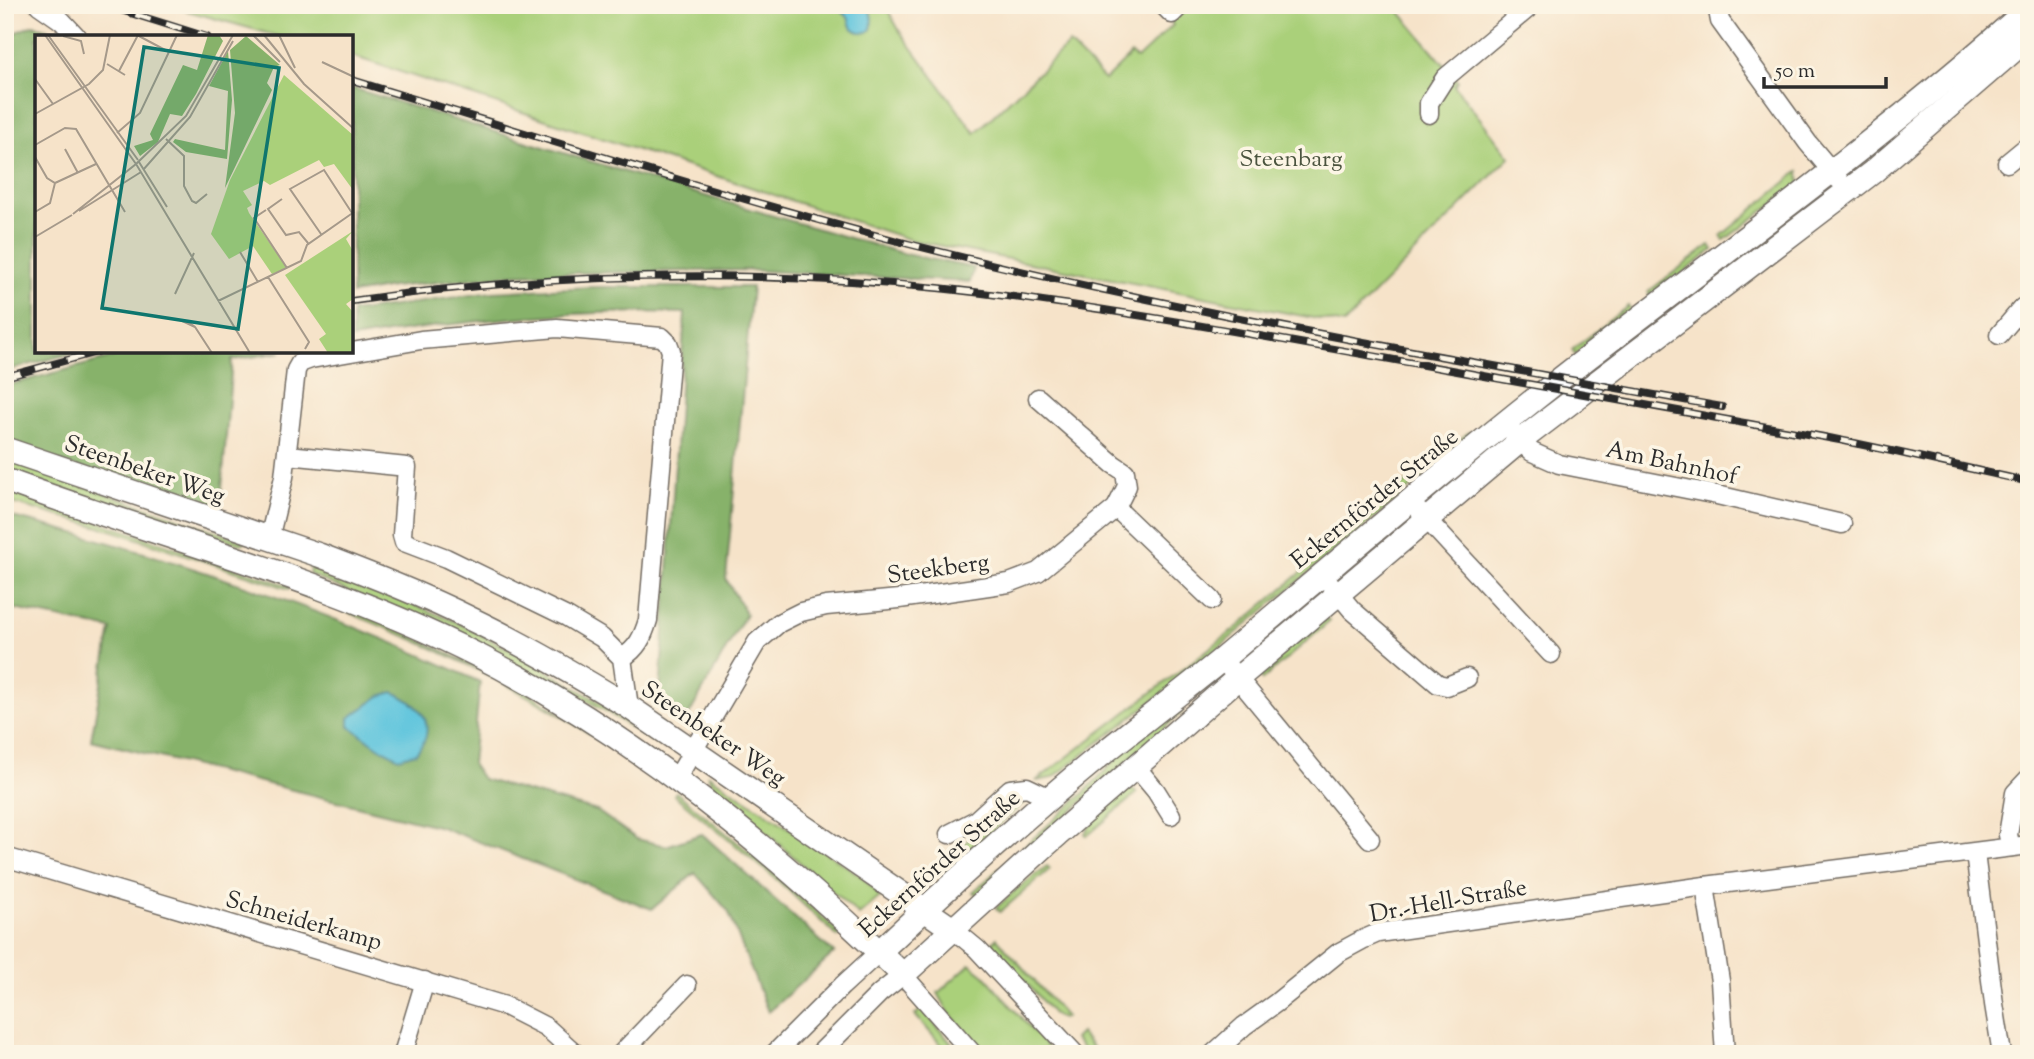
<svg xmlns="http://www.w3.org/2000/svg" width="2034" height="1059" viewBox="0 0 2034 1059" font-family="'Sorts Mill Goudy',serif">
<rect width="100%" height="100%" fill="#fcf5e5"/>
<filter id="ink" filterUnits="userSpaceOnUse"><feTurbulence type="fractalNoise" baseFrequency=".0143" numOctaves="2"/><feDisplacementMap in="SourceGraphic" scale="14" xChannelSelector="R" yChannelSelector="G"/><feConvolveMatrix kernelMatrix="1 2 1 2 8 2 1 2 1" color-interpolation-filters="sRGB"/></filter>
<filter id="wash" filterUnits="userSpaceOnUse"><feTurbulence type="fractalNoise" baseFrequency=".00686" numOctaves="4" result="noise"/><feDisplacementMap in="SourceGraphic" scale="28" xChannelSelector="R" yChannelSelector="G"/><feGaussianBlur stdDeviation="1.57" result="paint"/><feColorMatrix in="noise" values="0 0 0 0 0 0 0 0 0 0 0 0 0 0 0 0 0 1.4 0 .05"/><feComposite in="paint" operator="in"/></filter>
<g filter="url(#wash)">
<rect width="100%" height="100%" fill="#f6e3c9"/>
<g fill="#aad07a" stroke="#6a7e52" stroke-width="2">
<polygon points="166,5 885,5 899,30 975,133 1069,44 1105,80 1131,54 1137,59 1173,25 1170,20 1186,5 1394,5 1458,81 1454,85 1510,157 1344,324 911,240 352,56 352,37 281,37"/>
<polygon points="1799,171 1800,184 1724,240 1721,236"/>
<polygon points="1710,245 1713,250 1651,297 1648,292"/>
<polygon points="1679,300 1682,304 1595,372 1592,366"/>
<polygon points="1628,306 1632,311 1575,355 1572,350"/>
<polygon points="1469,432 1473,436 1186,675 1063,770 1052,778 1036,781 1240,625 1413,477"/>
<path d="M5,459L245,541L244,543L240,544C162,518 83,497 5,472Z"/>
<polygon points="5,490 290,586 289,589 114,531 5,501"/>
<polygon points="312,563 454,621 517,653 658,737 655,740 651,740 599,707 571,692 309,574"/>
<path d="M302,590L394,627L523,689L639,764L637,766C534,691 419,638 300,594Z"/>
<polygon points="1325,617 1330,621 1262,680 1259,671"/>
<polygon points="1179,707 1182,712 978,895 973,892 1082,795 1125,750"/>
<polygon points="707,774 860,875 881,896 859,915 752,820 717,793"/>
<polygon points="1127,785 1137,793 1087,836 1085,833 1098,815"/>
<polygon points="676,792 777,875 841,934 838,937 775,878 674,795"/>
<path d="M1020,794L1031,796L947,871L943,868C965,840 993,817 1020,794Z"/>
<polygon points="1047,866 1050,869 1000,912 996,908 1017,889"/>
<polygon points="997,938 1001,943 1066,1017 1062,1019 1055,1016 992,943"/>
<polygon points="970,964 984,975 1053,1054 985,1054 949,1013 938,993"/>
<polygon points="922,1009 957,1050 953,1054 949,1054 915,1015"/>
<polygon points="1080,1033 1098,1054 1087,1054 1074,1039"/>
</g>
<g fill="#87b26a" stroke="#596e4a" stroke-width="2">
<polygon points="33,25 49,30 61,37 37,37 37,352 77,352 5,371 5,37"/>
<polygon points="352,88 671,186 905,254 974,268 970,282 747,270 515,274 392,287 352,294"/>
<path d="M592,287H752L726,579L746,614L685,722L659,707L685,313C574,309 462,320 352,339V312L492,292Z"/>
<polygon points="133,352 281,352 232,360 220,514 5,444 5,386"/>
<path d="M5,515C168,555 328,610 480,682L472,764L482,779L597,811L637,839L666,846L702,834L834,953L768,1012L728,911L695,873L652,909L441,827L91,740L111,629L5,607Z"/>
</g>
<g fill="#5fc5dd" stroke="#457884" stroke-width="2">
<path d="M838,5H868C871,12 878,36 861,32C857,32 854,29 851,27L848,17L839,9Z"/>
<path d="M393,692C412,700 433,715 425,739C423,744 419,749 416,753L399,758L380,748L349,726V718L380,696Z"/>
</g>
</g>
<g filter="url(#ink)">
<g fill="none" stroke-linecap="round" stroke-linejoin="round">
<defs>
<g id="minor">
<polyline points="39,5 62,21 77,37"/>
<polyline points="1163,5 1172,14 1181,5"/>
<polyline points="1717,5 1720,21 1808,143 1839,180"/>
<polyline points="1429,114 1429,103 1445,78 1532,5"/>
<polyline points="2007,163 2024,149 2029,154"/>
<polyline points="1999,335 2022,308 2029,307"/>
<polyline points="1506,424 1520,441 1532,452 1559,464 1717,495 1842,524"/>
<polyline points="288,455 407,467 402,535 404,542 446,558 567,617 602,638 622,658 629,707"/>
<polyline points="1116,508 1212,600"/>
<polyline points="1420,512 1551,654"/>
<path d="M269,539L284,477L296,370L300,363L311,359L421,340L557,328L662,337L668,343L671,351L648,620C643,637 637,649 622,658"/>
<polyline points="1322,574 1352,610 1438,684 1447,686 1467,678"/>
<polyline points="1222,659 1370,839"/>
<polyline points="1136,767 1156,791 1171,815"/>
<polyline points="677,778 757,642 779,623 801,612 826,606 899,599 1009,583 1038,572 1116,508 1127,486 1125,472 1113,464 1038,398"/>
<polyline points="949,834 976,820 1010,789 1027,787 1050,798"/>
<polyline points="2011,847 2008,835 2015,793 2029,778"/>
<polyline points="1975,853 1994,1004 2002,1054"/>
<polyline points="5,857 505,1006 546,1027 576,1054"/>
<polyline points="1705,886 1720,981 1725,1054"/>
<polyline points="954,930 977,949 1075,1054"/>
<polyline points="403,1054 425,981"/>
<polyline points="621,1054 687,985"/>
<polyline points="774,1054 842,986 879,952"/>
<polyline points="819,1054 880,993 903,975 973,1054"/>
<polyline points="1213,1054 1244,1026 1276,1003 1338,953 1362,940 1378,933 1705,886 2029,845"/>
</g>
<g id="major">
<path d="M5,449L319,555C371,575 423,595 473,620C527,646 578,676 629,707L954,930"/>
<path d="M5,480C162,538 327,579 477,655C637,736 775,851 903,975L1047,844L1231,684L1520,441L1874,171L2029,37"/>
<path d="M879,952C948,887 1018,823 1091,763C1136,727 1182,692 1226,656C1346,555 1465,452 1590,356C1738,242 1889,133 2029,8"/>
</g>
</defs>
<use href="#minor" stroke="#726b62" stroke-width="21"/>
<use href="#major" stroke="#726b62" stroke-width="26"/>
<use href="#minor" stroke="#fff" stroke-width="18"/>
<use href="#major" stroke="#fff" stroke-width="23"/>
<defs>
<g id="rail">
<polyline points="105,5 207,37"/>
<path d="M352,80C537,136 722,196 909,244C1177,312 1450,358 1722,407"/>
<path d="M352,301C542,273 747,269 938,288C1099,305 1259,336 1418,364C1521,383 1625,401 1728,420C1770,428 1812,434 1854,443C1912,455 1971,469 2029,482"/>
<polyline points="5,377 97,352"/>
</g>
</defs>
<use href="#rail" stroke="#2b2b2b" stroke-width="8"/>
<use href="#rail" stroke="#fcf5e5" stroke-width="5" stroke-dasharray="16" stroke-linecap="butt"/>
</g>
</g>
<g text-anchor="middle" stroke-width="7" stroke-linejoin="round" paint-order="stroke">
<g font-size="24" fill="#4b543f" stroke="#fcf5e5">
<text x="1291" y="166">Steenbarg</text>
</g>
<g font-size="24" fill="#2b2b2b" stroke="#fcf5e5">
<text transform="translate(1672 462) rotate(12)" y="8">Am Bahnhof</text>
<text transform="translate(145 469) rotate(19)" y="8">Steenbeker Weg</text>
<text transform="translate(1374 498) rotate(-39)" y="8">Eckernförder Straße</text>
<text transform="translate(938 568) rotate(-8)" y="8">Steekberg</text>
<text transform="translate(714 733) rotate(34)" y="8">Steenbeker Weg</text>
<text transform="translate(939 863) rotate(-42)" y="8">Eckernförder Straße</text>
<text transform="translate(1448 900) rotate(-10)" y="8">Dr.-Hell-Straße</text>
<text transform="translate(304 920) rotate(16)" y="8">Schneiderkamp</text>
</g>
</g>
<g transform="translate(35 35)">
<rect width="318" height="318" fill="#f6e3c9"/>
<path d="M249,40L318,100V155L299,129L289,132L284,125L235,150L229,146L208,156L217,170L212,173L214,178L252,233L237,239L218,211L194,224L176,199L195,145ZM318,196L311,204L318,216V264L311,269L318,277V318H293L284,304L291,299L250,240Z" fill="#aad07a"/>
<path d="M173,0H184L188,6L161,59L147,81L135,79L123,107L105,121L99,111L118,105L115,99L148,30L162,35ZM211,1L245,30L239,32L232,48L237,55L190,153L200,78L195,15ZM193,16L197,65L192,124L151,117L138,107L140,104L190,115L193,56L174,51Z" fill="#87b26a"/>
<path fill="none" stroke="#a5998a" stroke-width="2" d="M10,0L101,129L38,179M13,0L103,125M102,0L134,17M198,0L151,81L101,129L215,318M218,0L245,27M229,0L269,49L319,94M244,0L260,33M28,1L46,6L49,19M287,27L319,42M72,29L90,40M84,36L103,0M0,44L18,69M0,79L54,49L68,35L75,0M82,98L105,78L142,0M131,104L149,121V151L157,166L161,168L172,159M0,110L30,93L41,94L90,177M30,114L43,138M0,122L12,143L20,148L61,129M104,127L132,172M108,135L155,82L198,6M247,164L233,174L251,200L264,197L273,208M231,175L219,183L252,233M44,176L106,137M0,177L15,168L20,148M286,199L255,154L289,135L317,178M0,202L37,180M205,217L223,247M233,242L274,307L270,314M140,259L159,218M183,266L266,226L272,210L319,177M160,292L149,287L152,286L160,292L177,318"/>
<path fill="#0f766e" fill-opacity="0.15" stroke="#0f766e" stroke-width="3.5" d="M109,12L244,33L203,294L67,273Z"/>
<rect width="318" height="318" fill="none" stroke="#2b2b2b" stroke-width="3.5"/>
</g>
<rect width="2034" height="1059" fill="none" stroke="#fcf5e5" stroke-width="28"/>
<path d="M1764 77v10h122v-10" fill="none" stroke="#2b2b2b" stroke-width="3.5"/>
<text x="1775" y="77" font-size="21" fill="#2b2b2b" stroke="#fcf5e5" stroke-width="5" paint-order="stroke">50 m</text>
</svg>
